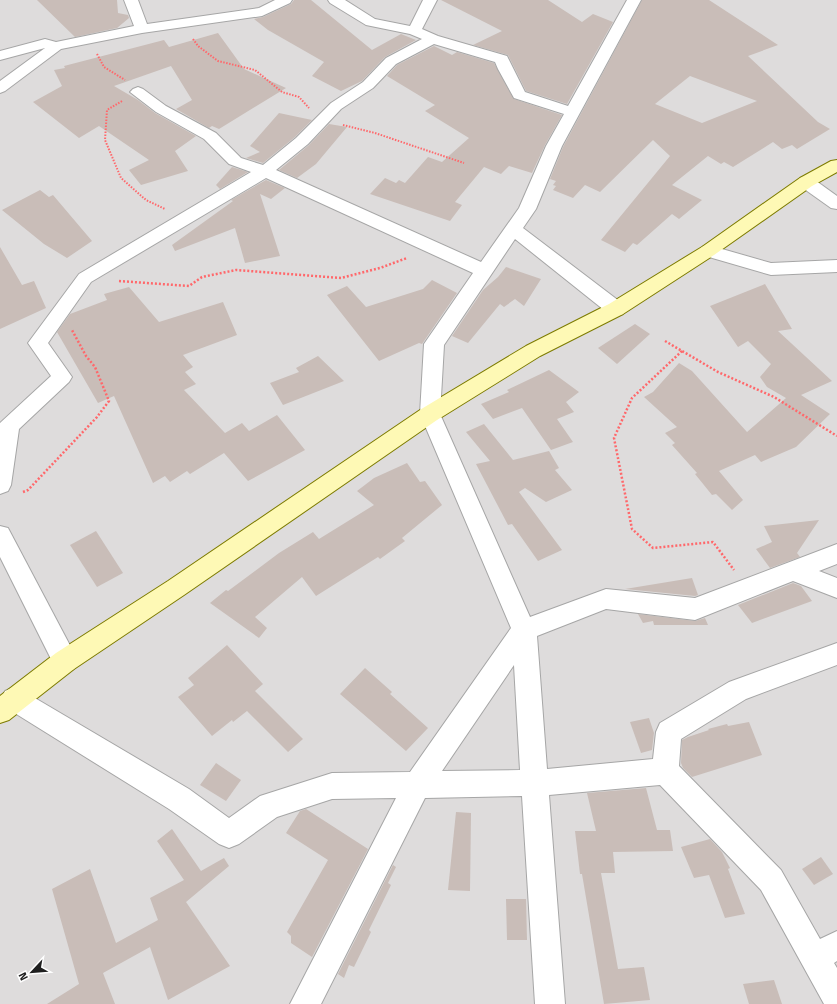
<svg xmlns="http://www.w3.org/2000/svg" width="837" height="1004" font-family="'Fira Sans',sans-serif">
	<style>
		.residential { fill: #dedcdc }
		.building { fill: #c9bdb8; fill-rule: evenodd }
		.lines { fill: none; stroke-linecap: round; stroke-linejoin: round }
		.minor-casing { stroke: #a6a6a6; stroke-width: 2 }
		.secondary-casing { stroke: #7d7b00; stroke-width: 2 }
		.path-far1 { stroke: #ff686b; stroke-width: 2; stroke-dasharray: 1.5 1.5; stroke-linecap: butt }
		.path { stroke: #ff686b; stroke-width: 2.5; stroke-dasharray: 2 2; stroke-linecap: butt }
		.minor { fill: #fff; fill-rule: evenodd }
		.secondary { fill: #fef9b5; fill-rule: evenodd }
	</style>
	<rect width="100%" height="100%" fill="#f1ebe5"/>
	<!-- residential -->
	<rect class="residential" x="0" y="0" width="837" height="1004"/>
	<!-- building -->
	<g class="building">
		<path d="M37,0H117L118,13L128,15L129,18L117,28L75,37Z"/>
		<path d="M294,0H311L372,50L401,34L416,40L385,57L362,81L341,91L312,76L324,62L268,30L254,19L263,17L291,4Z"/>
		<path d="M441,0H548L582,22L593,14L613,22L567,104L526,91L508,55L473,45L502,31Z"/>
		<path d="M642,0H709L778,45L748,56L818,122L830,129L797,149L792,145L782,149L773,142L733,167L724,162L721,164L708,156L672,185L702,200L679,219L672,214L637,245L633,243L625,252L601,240L670,156L653,140L600,192L585,185L573,198L553,190L556,186L553,185L556,181L550,179L563,147ZM690,76L757,101L702,123L655,104Z"/>
		<path d="M218,33L244,69L286,88L219,129L212,126L209,128L176,109L192,100L171,66L114,86L138,100L155,113L196,136L175,151L188,171L141,185L129,170L149,160L99,126L79,138L33,102L62,86L54,70L65,68L64,66L164,40L169,47Z"/>
		<path d="M434,46L452,55L457,52L494,63L514,99L562,115L545,145L532,173L509,166L501,174L484,167L455,202L462,205L450,221L370,194L385,178L396,183L399,180L405,183L428,157L442,162L469,138L425,111L435,105L387,76L397,65Z"/>
		<path d="M279,113L312,120L295,137L263,163L246,158L260,152L250,146Z"/>
		<path d="M329,124L347,127L316,164L297,178L279,170L309,145Z"/>
		<path d="M232,167L248,172L220,189L216,185Z"/>
		<path d="M266,180L285,188L271,199L260,194L280,256L245,263L235,228L175,251L172,245L233,201L231,200Z"/>
		<path d="M40,190L49,197L53,195L92,241L67,258L44,244L2,210Z"/>
		<path d="M0,247L22,285L34,281L46,308L0,329Z"/>
		<path d="M506,267L541,279L524,306L515,299L504,307L500,304L468,343L452,336L483,290L498,277Z"/>
		<path d="M432,280L457,293L422,344L419,343L379,361L327,295L347,286L366,307L423,289Z"/>
		<path d="M765,284L792,329L778,331L832,381L801,395L830,414L796,447L761,462L755,455L719,471L743,500L732,510L716,494L712,495L695,474L697,473L672,445L675,443L665,433L677,427L644,397L653,392L679,363L692,371L747,432L786,398L767,387L760,377L771,364L748,341L738,347L710,306Z"/>
		<path d="M129,287L159,322L223,302L237,335L183,355L193,367L185,372L196,384L184,390L225,433L242,423L249,431L277,415L305,450L248,481L224,453L190,474L187,471L170,482L165,476L153,483L114,396L98,403L57,332L70,314L107,300L104,294Z"/>
		<path d="M635,324L650,334L617,364L598,348Z"/>
		<path d="M318,356L344,381L283,405L270,383L299,372L296,368Z"/>
		<path d="M549,370L579,392L566,402L574,412L557,419L573,442L551,450L522,408L493,419L481,404L509,392L507,390Z"/>
		<path d="M484,424L513,460L549,451L559,468L555,470L572,490L546,502L525,488L519,492L562,550L538,561L512,524L508,525L476,464L490,461L466,432Z"/>
		<path d="M407,463L420,482L425,481L442,505L402,538L405,541L380,559L378,557L316,596L302,577L255,617L267,628L259,638L210,603L226,590L228,591L279,553L313,532L319,539L374,505L357,491L374,478Z"/>
		<path d="M819,520L797,553L800,557L770,568L756,549L772,542L764,526Z"/>
		<path d="M96,531L123,573L97,587L70,545Z"/>
		<path d="M692,578L698,595L695,596L625,589Z"/>
		<path d="M793,583L801,586L812,601L752,623L738,605Z"/>
		<path d="M638,614L695,621L705,618L708,625H654L653,621L643,623Z"/>
		<path d="M227,645L263,684L255,691L303,739L288,752L247,711L233,722L232,720L212,736L178,697L194,685L188,678Z"/>
		<path d="M365,668L392,692L390,694L428,728L406,751L340,694Z"/>
		<path d="M649,718L654,733L652,750L641,753L630,722Z"/>
		<path d="M749,722L762,755L692,777L683,768L681,763L682,740L688,737L709,730L708,729L727,724L728,726Z"/>
		<path d="M216,763L241,780L226,801L200,785Z"/>
		<path d="M646,788L657,830H670L673,851L613,852L615,873H601L618,969L644,967L650,1000L604,1004L582,874H580L575,831H596L587,793Z"/>
		<path d="M306,809L368,849L312,957L291,943V936L287,932L328,860L286,833L300,811Z"/>
		<path d="M456,812L471,813L470,891L448,890Z"/>
		<path d="M172,829L201,871L224,858L229,866L186,902L230,966L168,1000L150,947L103,973L115,1004H47L79,984L52,889L90,869L116,943L158,920L150,898L184,880L157,841Z"/>
		<path d="M710,839L722,852L730,868L728,869L745,914L725,918L709,875L694,878L681,847Z"/>
		<path d="M821,857L833,874L814,885L802,869Z"/>
		<path d="M393,865L396,867L388,883L391,885L369,930L371,932L354,967L349,965L344,978L338,974Z"/>
		<path d="M506,899H526L527,940H507Z"/>
		<path d="M774,980L782,1004H749L743,984Z"/>
	</g>
	<g class="lines">
		<!-- minor casing -->
		<g class="minor-casing">
			<g id="minor">
				<path d="M124,0H138L147,24L259,8L275,0H292L290,3L262,16L142,33L61,49L5,91L0,93V81L45,48L0,60V51L45,39L56,42L134,26Z"/>
				<path d="M328,0H345L375,19L410,26L423,0H437L422,29L438,36L507,56L525,92L568,106L627,0H641L562,146L536,209L523,228L623,304L625,309L623,314L616,316L609,314L515,239L444,345L440,414L530,617L606,589L695,598L837,544V564L819,571L837,578V598L793,581L695,620L606,609L537,636L547,769L653,759L656,732L660,723L729,682L837,643V665L746,699L681,739L679,766L781,870L820,939L837,931V961L834,963L837,968V1004H824L761,890L660,785L549,795L565,1004H535L522,796L425,798L321,1004H290L396,798L332,799L277,817L239,844L229,848L219,844L169,809L5,707L1,699L5,691L14,687L23,691L189,789L229,818L260,796L332,773L410,772L511,628L420,414L424,344L473,273L266,178L91,282L48,343L72,377L69,382L19,429L11,485L8,491L0,494V423L51,376L28,343L79,274L251,172L229,164L204,139L156,112L130,92L133,89L138,87L143,89L166,106L216,133L241,158L263,165L296,138L331,103L363,82L386,58L422,39L410,34L366,25L330,3ZM434,44L495,62L498,69L514,98L564,114L546,146L519,208L481,262L276,170L308,144L341,109L373,88L396,64ZM514,665L520,770L442,771Z"/>
				<path d="M806,177L812,178L837,196V209L831,208L800,186L798,182L800,178Z"/>
				<path d="M708,245L771,263L837,260V272L771,275L702,255L699,251L702,247Z"/>
				<path d="M0,526L8,528L74,653L77,661L74,669L65,672L56,669L0,557Z"/>
			</g>
		</g>
		<!-- secondary casing -->
		<g class="secondary-casing">
			<path id="secondary" d="M837,160V172L812,186L714,255L623,314L540,356L437,420L184,595L74,669L9,720L0,723V696L56,653L168,581L423,408L526,346L609,304L702,247L800,178L831,161Z"/>
		</g>
		<!-- path-far1 -->
		<g class="path-far1">
			<path d="M193,39L198,46L218,61L255,70L282,92L299,97L309,108"/>
			<path d="M97,54L104,67L125,80"/>
			<path d="M122,101L107,110L105,140L121,178L146,200L165,209"/>
			<path d="M343,125L375,133L464,163"/>
		</g>
		<!-- path -->
		<g class="path">
			<path d="M119,281L189,286L202,277L236,270L341,278L380,268L407,258"/>
			<path d="M665,341L718,372L774,397L837,436"/>
			<path d="M682,351L632,398L614,438L632,529L653,548L713,542L734,570"/>
			<path d="M23,492L28,490L97,417L109,401L95,367L86,356L72,330"/>
		</g>
		<!-- minor -->
		<use href="#minor" class="minor"/>
		<!-- secondary -->
		<use href="#secondary" class="secondary"/>
	</g>
	<!-- north arrow -->
	<g transform="translate(32 972) rotate(244)" stroke="#ffffff" stroke-width="3" paint-order="stroke">
	<path d="M0-3L7 15L0 10L-7 15Z" fill="#1f1f1f"/>
	<text y="-6" font-size="11" font-weight="bold" text-anchor="middle" fill="#1f1f1f">N</text>
	</g>
</svg>
